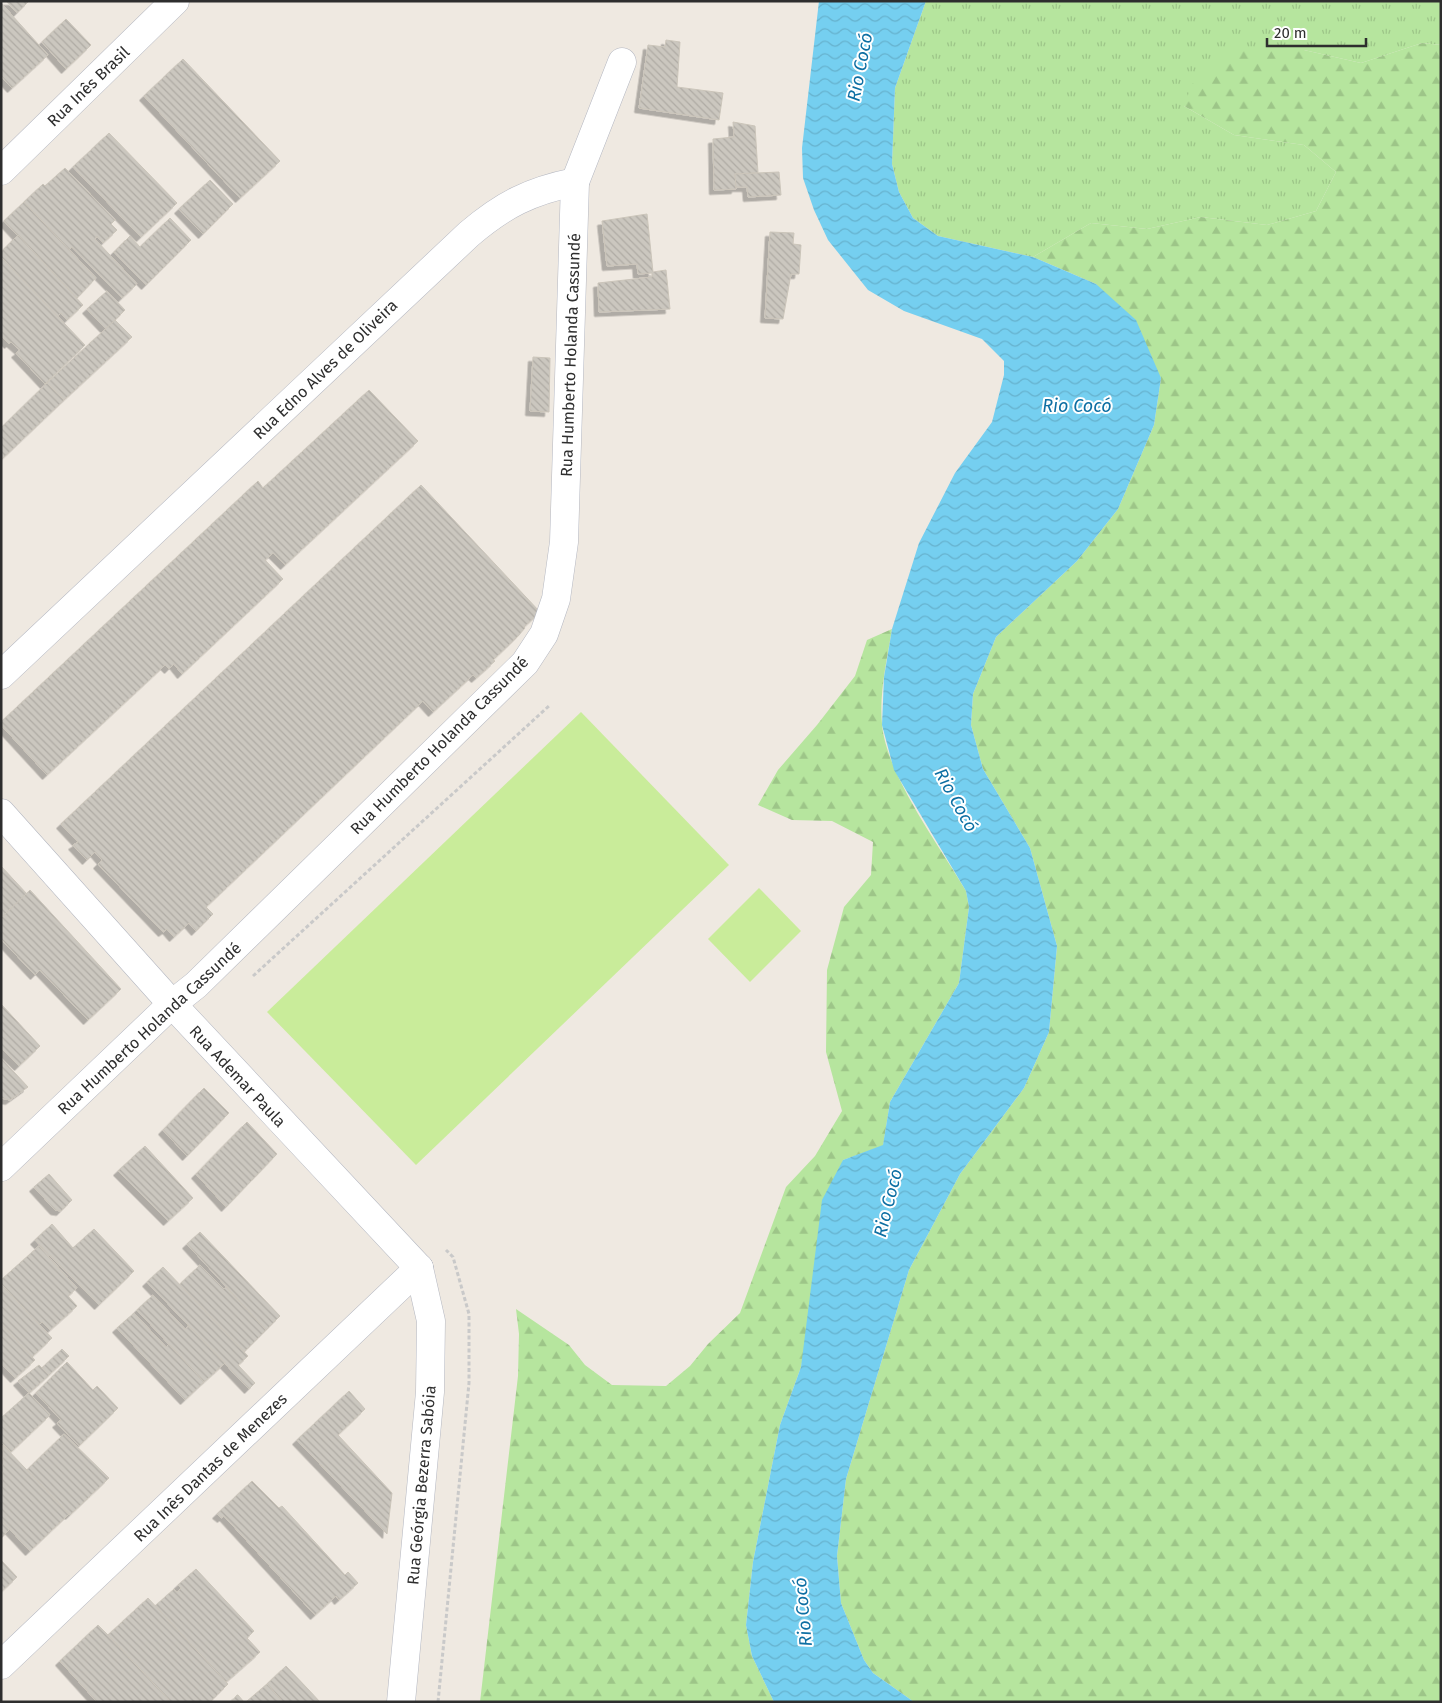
<svg xmlns="http://www.w3.org/2000/svg" width="1442" height="1703" font-family="'Fira Sans',sans-serif">
	<style>
		.grass { fill: url(#grass-tufts) }
		.forest { fill: url(#forest-firs) }
		.pitch { fill: #c9ec9a }
		.water { fill: url(#water-waves) }
		.building { fill: url(#building-back-hatch); stroke: #cbc5ba; filter: url(#shadow) }
		.lines { fill: none; stroke-linecap: round; stroke-linejoin: round }
		.minor-casing { stroke: #b4b7c1; stroke-width: 29 }
		.path { stroke: #c9c9c9; stroke-width: 3; stroke-dasharray: 4 2.5; stroke-linecap: butt }
		.minor { stroke: #fff; stroke-width: 28 }
		.labels { text-anchor: middle; stroke-width: 4; stroke-linejoin: round; paint-order: stroke }
		.street-label { font-size: 16px; fill: #2e2e2e; stroke: #fff }
		.water-label { font-size: 18px; font-style: italic; fill: #0d6fa3; stroke: #fff }
	</style>
	<defs>
		<pattern id="grass-tufts" width="24" height="20" patternUnits="userSpaceOnUse" patternTransform="scale(1.25)"><rect width="24" height="20" fill="#b6e59e"/><path d="M3 7l-1-3M5 7V3M7 7l1-3M15 17l-1-3M17 17v-4M19 17l1-3" fill="none" stroke="#9dc588"/></pattern>
		<pattern id="forest-firs" width="22" height="20" patternUnits="userSpaceOnUse" patternTransform="scale(1.25)"><rect width="22" height="20" fill="#b6e59e"/><path d="M5 1l3.5 6h-7zM16 11l3.5 6h-7z" fill="#9dc588"/></pattern>
		<pattern id="water-waves" width="16" height="10" patternUnits="userSpaceOnUse" patternTransform="scale(1.25)"><rect width="16" height="10" fill="#75cff0"/><path d="M0 5q4-4 8 0t8 0" fill="none" stroke="#66b2ce"/></pattern>
		<pattern id="building-back-hatch" width="6" height="6" patternUnits="userSpaceOnUse" patternTransform="scale(1.25)"><rect width="6" height="6" fill="#cbc7bf"/><path d="M-1 5l2 2M0 0l6 6M5-1l2 2" fill="none" stroke="#afaba4"/></pattern>
		<filter id="shadow"><feDropShadow dx="-4.5" dy="4.5" stdDeviation="0" flood-color="#0004"/></filter>
	</defs>
	<rect width="100%" height="100%" fill="#efe9e1"/>
	<!-- grass -->
	<path class="grass" d="M926,1H1441V45L1422,43L1361,63L1304,50L1184,106L1234,135L1304,145L1336,172L1316,211L1267,225L1201,217L1147,229L1091,223L1033,257L938,236L913,218L899,192L892,164L895,88Z"/>
	<!-- forest -->
	<g class="forest">
		<path d="M1422,43L1441,45V1702H914L873,1673L864,1660L841,1603L837,1556L846,1479L909,1270L960,1174L1024,1088L1049,1032L1057,946L1030,848L983,769L971,725L973,694L996,637L1077,561L1118,509L1154,425L1161,378L1096,284L1033,257L1091,223L1147,229L1201,217L1267,225L1316,211L1336,172L1304,145L1234,135L1184,106L1192,84L1242,47L1304,50L1361,63Z"/>
		<path d="M892,629C887,660 879,693 882,724C886,774 940,847 966,891L969,907L959,983L890,1102L883,1146L843,1160L801,1367L780,1425L753,1562L746,1625L752,1656L774,1702H480L518,1376L519,1334L516,1309L569,1345L585,1365L612,1385L666,1386L690,1366L708,1344L740,1313L786,1187L815,1156L842,1111L826,1052L827,970L844,907L871,875L873,842L832,821L792,820L758,805L778,770L817,725L855,676L867,640Z"/>
	</g>
	<!-- pitch -->
	<g class="pitch">
		<path d="M581,712L729,865L416,1165L267,1012Z"/>
		<path d="M759,888L801,931L750,982L708,939Z"/>
	</g>
	<!-- water -->
	<path class="water" d="M819,1H926L895,88L892,164L899,192L913,218L938,236L1033,257L1096,284L1136,320L1161,378L1154,425L1118,509L1077,561L996,637L973,694L971,725L983,769L1030,848L1057,946L1049,1032L1024,1088L960,1174L909,1270L846,1479L837,1556L841,1603L864,1660L873,1673L914,1702H774L752,1656L746,1625L753,1562L780,1425L801,1367L822,1200L843,1160L883,1145L890,1102L959,983L969,907L966,891L894,770L882,725L884,677L892,629L919,543L955,473L992,422L1004,375V361L982,339L904,311L868,290L828,240L814,210L803,178L802,148Z"/>
	<!-- building -->
	<g class="building">
		<path d="M6,1H29L17,13Z"/>
		<path d="M1,3L48,55L12,88L1,76Z"/>
		<path d="M66,19L91,45L66,69L42,42Z"/>
		<path d="M666,40L680,42L677,87L723,93L719,120L639,108L648,45L665,47Z"/>
		<path d="M183,59L280,161L240,198L144,96Z"/>
		<path d="M733,122L755,126L758,173L735,174L736,189L714,190L713,139L734,137Z"/>
		<path d="M109,133L177,203L141,237L73,167Z"/>
		<path d="M65,168L115,220L111,224L117,230L103,243L97,236L95,239L137,284L122,298L72,247L69,250L24,202L43,184L45,186Z"/>
		<path d="M779,172L781,195L748,197L747,187H736L735,174Z"/>
		<path d="M210,180L233,204L203,234L179,209Z"/>
		<path d="M24,202L96,278L77,298L4,221Z"/>
		<path d="M647,214L653,272L666,270L670,309L599,312L598,283L652,277V273L638,274L637,264L607,266L602,221Z"/>
		<path d="M170,218L191,240L146,285L114,252L130,236L140,247Z"/>
		<path d="M770,232L794,233L793,244L801,245L799,274H791L783,319L765,318Z"/>
		<path d="M18,235L83,305L67,320L61,313L57,317L1,257V252Z"/>
		<path d="M1,257L85,345L45,384L16,353L20,350L11,342L9,344L1,336Z"/>
		<path d="M107,291L125,310L106,329L87,309Z"/>
		<path d="M115,320L132,337L64,400L47,383Z"/>
		<path d="M533,357L550,358L549,412L530,411Z"/>
		<path d="M47,383L64,400L1,460V428Z"/>
		<path d="M369,390L418,441L285,565L273,553L265,560L283,579L182,674L174,664L169,669L165,665L47,775L1,725V722L258,481L263,488Z"/>
		<path d="M421,485L540,612L524,627L525,628L518,636L493,660L495,661L476,678L473,675L433,712L423,701L206,907L213,914L196,931L189,923L174,937L167,929L163,932L98,864L102,860L95,852L87,860L73,845L78,842L61,824Z"/>
		<path d="M1,866L27,894L1,918Z"/>
		<path d="M30,890L121,989L88,1020L40,970L35,975L1,939V918Z"/>
		<path d="M1,1004L40,1046L19,1066L1,1048Z"/>
		<path d="M1,1058L28,1087L10,1100L1,1098V1108Z"/>
		<path d="M204,1088L229,1113L187,1156L163,1130Z"/>
		<path d="M247,1122L277,1154L226,1207L196,1174Z"/>
		<path d="M145,1146L193,1198L168,1221L118,1171Z"/>
		<path d="M49,1174L72,1200L61,1211L55,1210L34,1187Z"/>
		<path d="M52,1224L73,1248L94,1229L134,1271L99,1305L35,1240Z"/>
		<path d="M200,1232L280,1316L266,1330L187,1244Z"/>
		<path d="M39,1246L77,1288L68,1296L77,1306L50,1330L42,1322L39,1325L1,1284V1280Z"/>
		<path d="M200,1265L224,1289L226,1287L266,1330L244,1352L179,1285Z"/>
		<path d="M163,1267L248,1356L238,1365L255,1383L249,1389L147,1282Z"/>
		<path d="M1,1284L52,1338L32,1357L1,1324Z"/>
		<path d="M153,1295L185,1329L189,1326L225,1363L204,1382L137,1310Z"/>
		<path d="M134,1313L166,1347L169,1344L204,1382L185,1400L117,1328Z"/>
		<path d="M1,1324L35,1360L15,1378L1,1363Z"/>
		<path d="M62,1349L69,1356L49,1375L42,1368Z"/>
		<path d="M67,1362L93,1390L97,1386L118,1408L79,1446L57,1423L61,1420L36,1393Z"/>
		<path d="M39,1365L49,1375L29,1393L18,1381Z"/>
		<path d="M349,1391L365,1409L338,1435L392,1493L387,1534L297,1440Z"/>
		<path d="M29,1393L50,1415L11,1452L1,1442V1418Z"/>
		<path d="M64,1434L109,1478L70,1515L27,1470Z"/>
		<path d="M3,1445L69,1514L30,1551L1,1520Z"/>
		<path d="M252,1481L279,1508L282,1506L345,1575L348,1572L358,1583L339,1600L336,1596L315,1615L224,1516L222,1518L217,1514Z"/>
		<path d="M1,1520L10,1529L1,1538Z"/>
		<path d="M1,1560L17,1577L1,1592Z"/>
		<path d="M196,1569L254,1631L247,1638L260,1652L226,1682L155,1606L174,1589L177,1592L181,1588L178,1585Z"/>
		<path d="M148,1598L228,1684L210,1702H171L108,1635Z"/>
		<path d="M98,1625L108,1635L171,1702H97L60,1661Z"/>
		<path d="M286,1666L308,1689L320,1702H283L267,1684Z"/>
		<path d="M267,1684L283,1702H246Z"/>
		<path d="M238,1695L244,1702H231L237,1695Z"/>
	</g>
	<g class="lines">
		<!-- minor casing -->
		<g class="minor-casing">
			<g id="minor">
				<path d="M1,171L175,1"/>
				<path d="M1,675L469,234C503,205 530,191 575,182L622,62"/>
				<path d="M1,813L172,1004L419,1268"/>
				<path d="M1,1167L172,1004L196,985L525,663L544,634L556,599L564,542L575,182"/>
				<path d="M1,1665L419,1268"/>
				<path d="M401,1702L430,1392L431,1321L419,1268"/>
			</g>
		</g>
		<!-- path -->
		<g class="path">
			<path d="M253,976L550,705"/>
			<path d="M438,1702L469,1383V1314L453,1257L446,1250"/>
		</g>
		<!-- minor -->
		<use href="#minor" class="minor"/>
	</g>
	<g class="labels">
		<!-- street labels -->
		<g class="street-label">
			<text transform="translate(88 86) rotate(-44)" y="6">Rua Inês Brasil</text>
			<text transform="translate(570 355) rotate(-88)" y="6">Rua Humberto Holanda Cassundé</text>
			<text transform="translate(325 369) rotate(-44)" y="6">Rua Edno Alves de Oliveira</text>
			<text transform="translate(439 745) rotate(-45)" y="6">Rua Humberto Holanda Cassundé</text>
			<text transform="translate(149 1028) rotate(-43)" y="6">Rua Humberto Holanda Cassundé</text>
			<text transform="translate(238 1076) rotate(47)" y="6">Rua Ademar Paula</text>
			<text transform="translate(210 1467) rotate(-44)" y="6">Rua Inês Dantas de Menezes</text>
			<text transform="translate(421 1485) rotate(-85)" y="6">Rua Geórgia Bezerra Sabóia</text>
		</g>
		<!-- water labels -->
		<g class="water-label">
			<text transform="translate(860 67) rotate(-79)" y="6">Rio Cocó</text>
			<text x="1077" y="412">Rio Cocó</text>
			<text transform="translate(956 800) rotate(61)" y="6">Rio Cocó</text>
			<text transform="translate(888 1203) rotate(-76)" y="6">Rio Cocó</text>
			<text transform="translate(803 1612) rotate(-95)" y="6">Rio Cocó</text>
		</g>
	</g>
	<!-- border -->
	<rect width="1442" height="1703" fill="none" stroke="#2e2e2e" stroke-width="5"/>
	<!-- scale -->
	<path d="M1267 38v8h99v-8" fill="none" stroke="#2e2e2e" stroke-width="2.5"/>
	<text x="1274" y="38" font-size="15" fill="#2e2e2e" stroke="#ffffff" stroke-width="4" paint-order="stroke">20 m</text>
</svg>
